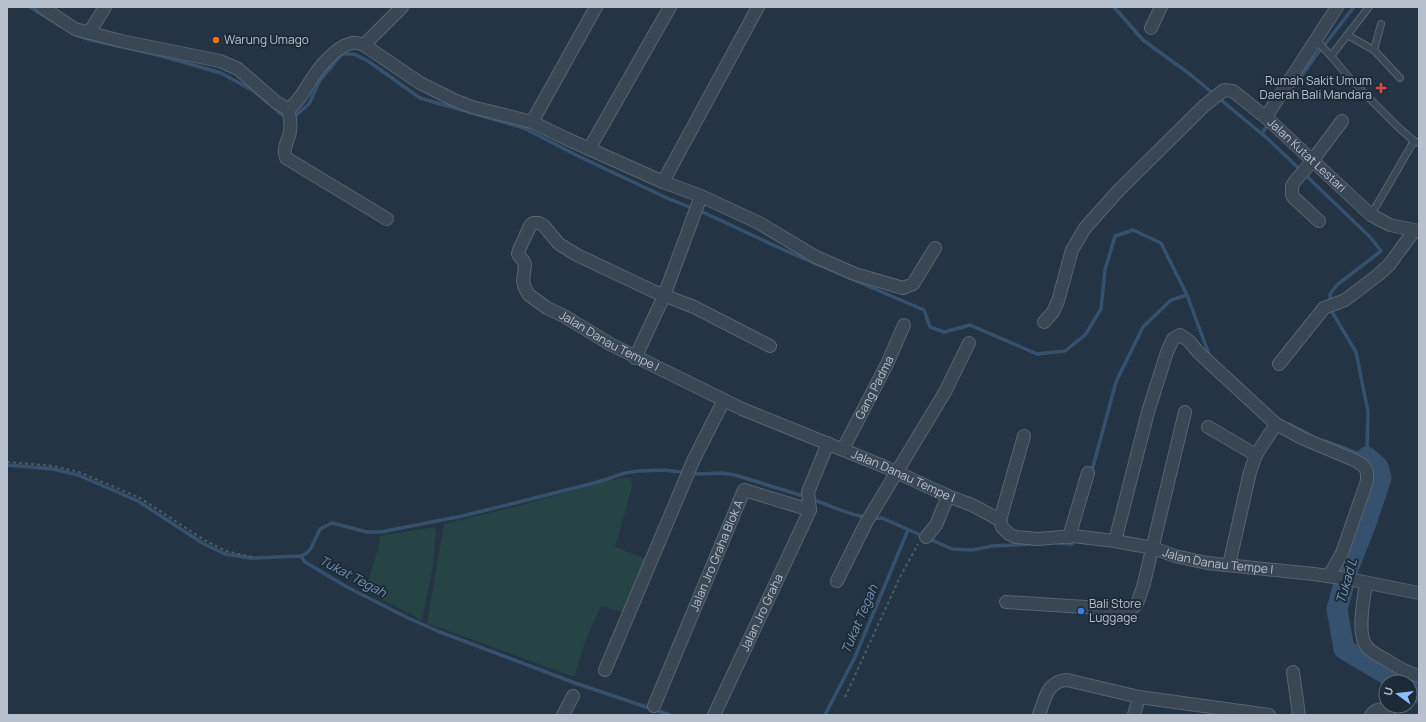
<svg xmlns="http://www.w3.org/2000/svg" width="1426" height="722" font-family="Manrope,sans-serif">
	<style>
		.green { fill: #264445 }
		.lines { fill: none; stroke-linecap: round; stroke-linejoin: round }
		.stream { stroke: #36516d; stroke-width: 3.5 }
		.river { stroke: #36516d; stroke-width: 21 }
		.lane-casing { stroke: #576471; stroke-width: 8 }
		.street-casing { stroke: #576471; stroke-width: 14 }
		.path { stroke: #446161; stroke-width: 2; stroke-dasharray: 3 3; stroke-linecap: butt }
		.lane { stroke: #394654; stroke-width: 6 }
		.street { stroke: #394654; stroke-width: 12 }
		.food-dot { fill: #e8710a; stroke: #1d2b39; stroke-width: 1.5 }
		.health-dot { fill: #e0444e; stroke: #1d2b39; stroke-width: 1.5 }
		.shop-dot { fill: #3f7fe0; stroke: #1d2b39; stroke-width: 1.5 }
		.labels { text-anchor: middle; stroke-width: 4; stroke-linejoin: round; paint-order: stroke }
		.poi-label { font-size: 12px; fill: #b6c1cd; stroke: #1d2b39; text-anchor: start }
		.street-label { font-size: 12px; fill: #b6c1cd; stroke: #1d2b39 }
		.water-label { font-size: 13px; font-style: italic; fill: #7394b3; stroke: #1d2b39 }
	</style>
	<rect width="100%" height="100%" fill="#243444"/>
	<!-- green -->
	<g class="green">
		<path d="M631,477L632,487L615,547L649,560L626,613L601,606L586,639L574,677L427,623L444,524L518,506L607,481Z"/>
		<path d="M434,527L436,531L433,566L422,619L419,620L415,616L365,591L366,588L378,549L380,536Z"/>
	</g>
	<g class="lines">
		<!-- stream -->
		<g class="stream">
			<path d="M30,7L62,27"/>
			<path d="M1114,7L1143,40L1191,75L1268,139L1370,237L1381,251L1337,285L1330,294L1332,312L1356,352L1368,412L1367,457L1325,441"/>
			<path d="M76,35L91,40L158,55L221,73L254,91L281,114L295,116L309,104L320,80L342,54H354L368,61L420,98L524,128L578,156L667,198L707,214L784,250L924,310L930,327L944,332L970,325L1037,354L1065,351L1085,335L1101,309L1105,270L1115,236L1133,230L1161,243L1187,295L1210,357"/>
			<path d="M1286,97L1315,57L1354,7"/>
			<path d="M1262,134L1269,122"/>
			<path d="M1289,424L1312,436"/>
			<path d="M7,465L53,469L78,475L138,501L204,544L225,554L251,558L301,556L307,553L311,548L320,529L332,523L367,532H381L462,516L523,501L598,482L625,473L639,471L663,470L698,474L722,473L735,475L800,495"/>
			<path d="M1091,474L1116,382L1143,327L1171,300L1187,295"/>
			<path d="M817,501C836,508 861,520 882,518L952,549L972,550L992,546L1034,544"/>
			<path d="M1058,543L1072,544"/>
			<path d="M301,556L305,562L347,587L408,618L440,632L575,683L670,715"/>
			<path d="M825,715L855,657L908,530"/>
		</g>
		<!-- river -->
		<g class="river">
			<path d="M1367,457L1378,467L1381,478L1366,523L1348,569L1337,609L1344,649L1400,682"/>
			<path d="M1410,688L1419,693"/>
		</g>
		<!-- lane casing -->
		<g class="lane-casing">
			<g id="lane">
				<path d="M1369,7L1331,56L1353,82L1398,127L1414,141L1419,143"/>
				<path d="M1347,35L1374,50L1381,24"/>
				<path d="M1316,40L1331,56"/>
				<path d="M1374,50L1400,78"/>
				<path d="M1371,215L1414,141"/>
			</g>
		</g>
		<!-- street casing -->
		<g class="street-casing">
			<g id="street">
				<path d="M42,7L75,29L121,41L220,61L238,69L276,102L288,109C297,104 303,93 308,85C317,70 334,47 352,43C356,42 360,44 364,45L420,83L454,100L472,107L532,122L567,139L663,182L701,196L759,223L816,257L855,274L903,288L913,284L935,248"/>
				<path d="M1151,28L1161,7"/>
				<path d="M89,33L105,7"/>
				<path d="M364,45L402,7"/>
				<path d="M288,109C290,116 291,125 290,132C288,142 282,148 286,158L387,219"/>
				<path d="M1266,117L1337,7"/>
				<path d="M532,122L596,7"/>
				<path d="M589,149L670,7"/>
				<path d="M663,182L758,7"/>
				<path d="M1319,221L1294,198L1292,195V186L1295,181L1309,165L1342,121"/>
				<path id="s1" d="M1044,322L1053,312L1058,301L1072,250L1085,228L1119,190L1204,106L1224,90L1233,91L1269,120L1371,215L1390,225L1419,231"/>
				<path id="s2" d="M770,346L694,307L653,291L577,255L559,244L544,226L539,223H533L530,226L519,250L518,254L524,262L525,265L523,281L525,288L529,295L547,308L564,316L610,344L742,409L883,466L948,496L972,505L1000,520L1002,527L1009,534L1016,537L1038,539L1073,536L1115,541L1153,548L1175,556L1207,563L1314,574L1354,580L1419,593"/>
				<path d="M635,358L664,296L701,196"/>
				<path d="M1279,364L1324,308L1345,300L1378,275L1389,265L1414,231"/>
				<path d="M1208,427L1256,455"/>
				<path id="s3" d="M843,449L887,364L904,325"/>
				<path d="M1000,520L1024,436"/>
				<path d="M926,537L936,525L948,496"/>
				<path d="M1069,537L1088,473"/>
				<path d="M1115,541L1148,412L1167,352L1173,339L1180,335L1189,341L1198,352L1276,424L1302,438L1354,460L1364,466L1367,472V481L1342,553L1329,576"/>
				<path d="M1229,565L1250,472L1256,455L1276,424"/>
				<path d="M837,581L866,523L945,392L969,343"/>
				<path d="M1366,583C1364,598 1356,635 1367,647C1372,653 1381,657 1388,661C1397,667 1408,673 1419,676"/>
				<path d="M1006,602L1117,609L1134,607L1138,601L1143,587L1185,412"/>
				<path d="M605,670L694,459L724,400"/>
				<path d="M1293,672L1299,715"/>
				<path id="s4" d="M654,706L744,490L810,510L808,492L828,443"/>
				<path d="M563,715L573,696"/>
				<path id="s5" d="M714,715L810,510"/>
				<path d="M1039,715C1045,699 1047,681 1067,680L1139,697L1269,715"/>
				<path d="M1134,715L1139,697"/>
				<path d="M1371,715C1376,708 1384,707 1389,715"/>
			</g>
		</g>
		<!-- path -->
		<g class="path">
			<path d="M7,462L54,466L79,472L140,498L206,541L226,551L252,557"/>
			<path d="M845,697L900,577L918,544"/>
		</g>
		<!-- lane -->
		<use href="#lane" class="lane"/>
		<!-- street -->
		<use href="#street" class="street"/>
	</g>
	<!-- markers -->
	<circle class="food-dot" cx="216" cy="40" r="4"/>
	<path class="health-dot" d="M1379 82h4v4h4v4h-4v4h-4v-4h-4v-4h4z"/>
	<circle class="shop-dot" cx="1081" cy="611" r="4"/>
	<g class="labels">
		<!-- poi labels -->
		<g class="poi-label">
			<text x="224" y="44">Warung Umago</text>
			<text x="1372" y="85" text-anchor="end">Rumah Sakit Umum<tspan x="1372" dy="14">Daerah Bali Mandara</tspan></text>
			<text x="1089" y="608">Bali Store<tspan x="1089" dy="14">Luggage</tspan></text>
		</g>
		<!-- street labels -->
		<g class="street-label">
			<text dy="4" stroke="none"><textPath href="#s1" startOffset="407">Jalan Kutat Lestari</textPath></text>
			<text dy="4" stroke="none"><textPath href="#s2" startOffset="442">Jalan Danau Tempe I</textPath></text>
			<text dy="4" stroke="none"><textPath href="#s3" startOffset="69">Gang Padma</textPath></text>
			<text dy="4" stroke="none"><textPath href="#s2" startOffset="766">Jalan Danau Tempe I</textPath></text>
			<text dy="4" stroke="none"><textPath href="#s4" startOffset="163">Jalan Jro Graha Blok A</textPath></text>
			<text dy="4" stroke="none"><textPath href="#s2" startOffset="1102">Jalan Danau Tempe I</textPath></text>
			<text dy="4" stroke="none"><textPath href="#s5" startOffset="113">Jalan Jro Graha</textPath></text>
		</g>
		<!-- water labels -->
		<g class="water-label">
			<text transform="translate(353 576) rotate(28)" y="5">Tukat Tegah</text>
			<text transform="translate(1346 581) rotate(-74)" y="5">Tukad L</text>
			<text transform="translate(859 619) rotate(-67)" y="5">Tukat Tegah</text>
		</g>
	</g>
	<!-- border -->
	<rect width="1426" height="722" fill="none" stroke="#b6c1cd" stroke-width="16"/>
	<!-- north arrow -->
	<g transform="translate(1398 694) rotate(285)"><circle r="19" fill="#1d2b39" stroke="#5a6774"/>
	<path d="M0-3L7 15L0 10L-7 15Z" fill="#89bfff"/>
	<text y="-6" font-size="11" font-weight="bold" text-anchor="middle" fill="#b6c1cd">U</text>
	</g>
</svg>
